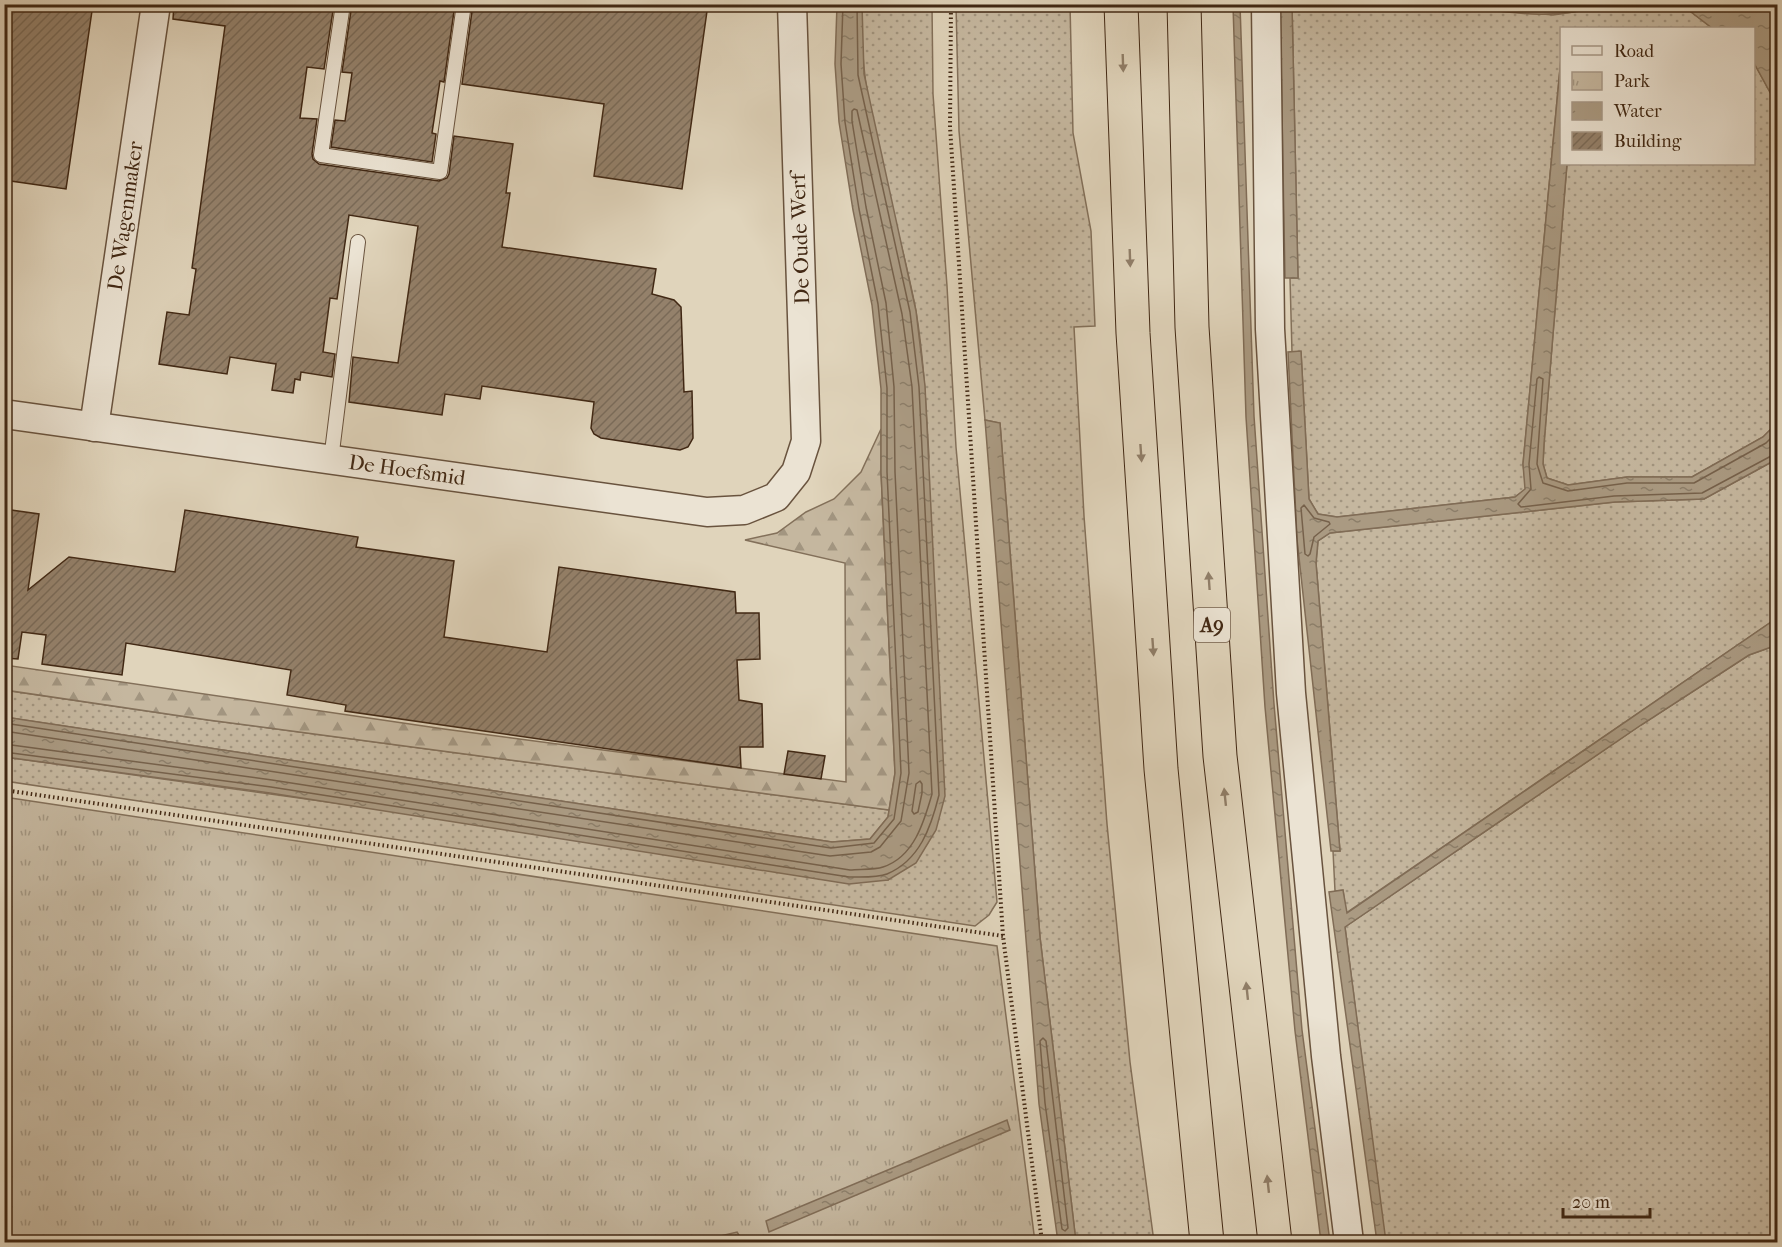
<svg xmlns="http://www.w3.org/2000/svg" width="1782" height="1247" font-family="'IM FELL French Canon',serif">
	<style>
		.grass { fill: url(#grass-dots); stroke: #83705a; stroke-width: 1.5 }
		.forest { fill: url(#forest-firs); stroke: #83705a; stroke-width: 1.5 }
		.park { fill: url(#park-tufts); stroke: #83705a; stroke-width: 1.5 }
		.water { fill: url(#water-ripples); stroke: #806c56; stroke-width: 1.5 }
		.lines { fill: none; stroke-linecap: round; stroke-linejoin: round }
		.shore { stroke: #76614b; stroke-width: 1.5 }
		.building { fill: url(#building-hatch); stroke: #412814; stroke-width: 1.5 }
		.lane-casing { stroke: #69533e; stroke-width: 16 }
		.street-casing { stroke: #69533e; stroke-width: 31 }
		.highway-casing { stroke: #412814; stroke-width: 35 }
		.path { stroke: #412814; stroke-width: 4; stroke-dasharray: 1.5 3; stroke-linecap: butt }
		.lane { stroke: #ebe3d3; stroke-width: 14 }
		.street { stroke: #ebe3d3; stroke-width: 28 }
		.highway { stroke: #e0d4bb; stroke-width: 33 }
		.oneway { fill: #907e68 }
		.labels { text-anchor: middle; stroke-width: 4.5; stroke-linejoin: round; paint-order: stroke }
		.shield { fill: #ebe3d3; stroke: #74604d; stroke-width: 1.5 }
		.shield-label { font-size: 20px; font-weight: bold; fill: #412814 }
		.street-label { font-size: 21px; fill: #412814; stroke: #ebe3d3 }
	</style>
	<defs>
		<pattern id="grass-dots" width="8" height="8" patternUnits="userSpaceOnUse" patternTransform="scale(1.5)"><rect width="8" height="8" fill="#c5b79f"/><path d="M2 2h.1M6 6h.1" fill="none" stroke="#a29580" stroke-width="1.8" stroke-linecap="round"/></pattern>
		<pattern id="forest-firs" width="22" height="20" patternUnits="userSpaceOnUse" patternTransform="scale(1.5)"><rect width="22" height="20" fill="#c5b79f"/><path d="M5 1l3.5 6h-7zM16 11l3.5 6h-7z" fill="#a29580"/></pattern>
		<pattern id="park-tufts" width="24" height="20" patternUnits="userSpaceOnUse" patternTransform="scale(1.5)"><rect width="24" height="20" fill="#c5b79f"/><path d="M3 7l-1-3M5 7V3M7 7l1-3M15 17l-1-3M17 17v-4M19 17l1-3" fill="none" stroke="#a29580"/></pattern>
		<pattern id="water-ripples" width="26" height="14" patternUnits="userSpaceOnUse" patternTransform="scale(1.5)"><rect width="26" height="14" fill="#aa9a82"/><path d="M2 4q2-2 4 0t4 0M15 11q2-2 4 0t4 0" fill="none" stroke="#8c7e69"/></pattern>
		<pattern id="building-hatch" width="6" height="6" patternUnits="userSpaceOnUse" patternTransform="scale(1.5)"><rect width="6" height="6" fill="#94816b"/><path d="M-1 1l2-2M0 6l6-6M5 7l2-2" fill="none" stroke="#7a6a57"/></pattern>
	</defs>
	<rect width="100%" height="100%" fill="#e0d4bb"/>
	<filter id="stains"><feTurbulence type="fractalNoise" baseFrequency=".00333" numOctaves="4"/><feColorMatrix values="0 0 0 0 .2 0 0 0 0 .09 0 0 0 0 .02 0 0 0 .5 -.17"/></filter>
	<radialGradient id="worn" r=".72"><stop offset=".6" stop-color="#630" stop-opacity="0"/><stop offset="1" stop-color="#630" stop-opacity=".3"/></radialGradient>
	<!-- grass -->
	<g class="grass">
		<path d="M1447,4L1553,15L1587,10L1600,5H1682L1712,28H1562L1561,58L1523,464L1526,489L1515,497L1337,517L1318,514L1309,499L1301,352H1292L1290,278H1298L1292,5Z"/>
		<path d="M862,5H932L933,94L947,286L956,447L997,902L989,915L975,926L5,781V757L888,880L929,457C926,408 924,359 916,311C897,210 857,109 862,5Z"/>
		<path d="M956,5H1070L1073,133L1091,231L1095,326L1074,327L1084,516L1107,824L1130,1062L1154,1242H1076L1040,937L1000,423L985,420L959,131Z"/>
		<path d="M1754,63L1777,105V423L1763,437L1692,477H1627L1568,485L1547,478L1543,464L1544,444L1567,164H1754Z"/>
		<path d="M1777,459V618L1346,913L1343,890L1335,891L1333,851H1340L1316,563L1318,541L1330,533L1615,502L1704,499Z"/>
		<path d="M1777,645V1242H1385L1345,927L1641,725L1749,655Z"/>
		<path d="M4,690L208,720L889,810L888,817L870,839L832,842L5,717Z"/>
	</g>
	<!-- forest -->
	<path class="forest" d="M881,429V472L895,773L889,810L208,720L5,690V665L444,729L846,782L845,563L745,540L777,533L806,512L834,499L861,472Z"/>
	<!-- park -->
	<path class="park" d="M4,797L997,946L1035,1242H5Z"/>
	<!-- water -->
	<g class="water">
		<path d="M837,5H862L864,74L916,311L925,386L945,796L936,830L916,863L888,880L849,884L270,793L5,757V717L832,842L870,839L888,817L895,773L881,472V389L872,305L853,210L839,122L835,64Z"/>
		<path d="M1233,5H1240L1254,416L1274,704L1302,1030L1330,1242H1321L1295,1031L1265,707L1246,417Z"/>
		<path d="M1280,5H1292L1298,278H1285Z"/>
		<path d="M1447,5H1600C1551,23 1497,10 1447,5Z"/>
		<path d="M1682,5H1777V105L1754,63V28H1712Z"/>
		<path d="M1561,58L1562,164H1567L1544,444L1543,464L1547,478L1568,485L1627,477H1692L1763,437L1777,423V459L1704,499L1615,502L1330,533L1318,541L1316,563L1340,851H1331L1297,539L1288,352L1301,351L1309,499L1318,514L1337,517L1515,497L1525,489L1523,464Z"/>
		<path d="M985,420L1000,423L1040,937L1076,1242H1058L1039,1104Z"/>
		<path d="M1777,618V645L1749,655L1641,725L1345,927L1386,1242H1377L1329,892L1343,890L1347,913Z"/>
		<path d="M1007,1120L1010,1130L769,1232L766,1221Z"/>
		<path d="M737,1232L742,1240L740,1242H695Z"/>
	</g>
	<g class="lines">
		<!-- shore -->
		<g class="shore">
			<path d="M1507,4L1553,9L1581,4"/>
			<path d="M1778,431L1766,443L1694,483H1627L1568,491L1543,483L1537,464L1543,379L1539,377L1537,379L1529,464L1531,489L1518,504L1521,507L1614,496L1702,493L1773,455L1778,454"/>
			<path d="M1304,505L1314,518L1329,522L1330,524L1314,537L1310,554L1308,556L1305,554L1301,508Z"/>
			<path d="M4,723L831,848L874,843L894,819L901,773L887,472V388L878,304L859,209L845,122L841,64L843,4"/>
			<path d="M4,731L830,856L871,852L880,847L901,821L909,773L895,472L894,387L886,303L866,207L852,121V111L854,109L857,110L902,314L912,387L932,794C924,822 914,857 883,867C874,870 860,869 850,870L272,780L4,744"/>
			<path d="M4,752L271,787L849,877C861,877 877,878 887,874C920,860 931,827 939,795L919,387L910,312L858,75L857,4"/>
			<path d="M920,781L922,784V793L918,812L914,814L912,811L916,784Z"/>
			<path d="M1043,1038L1046,1041L1068,1228L1065,1231L1062,1229L1045,1103L1040,1041Z"/>
		</g>
	</g>
	<!-- building -->
	<g class="building">
		<path d="M4,4H93L66,189L4,180Z"/>
		<path d="M174,4H334L324,69L307,67L300,118L317,119L312,154L313,159L319,164L439,181L447,178L449,174L454,136L513,144L506,193H510L502,247L656,269L652,294L674,300L681,307L684,392L692,391L693,438L688,447L680,450L601,438L594,434L591,428L594,402L482,386L480,399L445,394L442,415L349,402L353,357L398,363L418,226L349,215L337,299L330,298L323,352L335,354L332,377L301,372L300,380L295,379L293,393L272,390L276,364L230,357L227,374L159,364L167,312L189,315L196,269L192,268L225,26L173,19Z"/>
		<path d="M352,4H455L444,82L440,81L432,133L436,134L432,162L331,147L335,120L345,121L352,73L342,72Z"/>
		<path d="M473,4H708L682,189L594,176L604,104L462,84Z"/>
		<path d="M4,509L39,514L28,590L69,557L175,572L185,510L358,537L356,547L454,561L444,637L547,652L559,567L735,592L736,613H759L760,659L737,660L739,700L762,704L763,747H740L741,768L345,711L346,705L287,695L291,670L126,643L122,675L42,664L46,635L22,632L18,659L4,658Z"/>
		<path d="M788,751L825,756L821,779L784,774Z"/>
	</g>
	<g class="lines">
		<!-- lane casing -->
		<g class="lane-casing">
			<g id="lane">
				<path d="M343,4L321,155L440,172L464,4"/>
				<path d="M331,460L358,242"/>
			</g>
		</g>
		<!-- street casing -->
		<g class="street-casing">
			<g id="street">
				<path d="M1266,4L1270,329L1291,693L1326,1056L1349,1242"/>
				<path d="M4,414L707,512L744,510L776,497L796,472L806,441L792,4"/>
				<path d="M94,427L156,4"/>
			</g>
		</g>
		<!-- highway casing -->
		<g class="highway-casing">
			<g id="highway">
				<path d="M1121,4L1133,333L1161,769L1207,1242"/>
				<path d="M1184,4L1192,327L1220,756L1275,1242"/>
			</g>
		</g>
		<!-- path -->
		<g class="path">
			<path d="M951,4L950,127L1003,936L1042,1242"/>
			<path d="M4,790L1003,936"/>
		</g>
		<!-- lane -->
		<use href="#lane" class="lane"/>
		<!-- street -->
		<use href="#street" class="street"/>
		<!-- highway -->
		<use href="#highway" class="highway"/>
	</g>
	<!-- one-way arrows -->
	<defs><path id="oneway-solid" d="M-6-.8H1V-3.2L6.5 0L1 3.2V.8H-6Z" transform="scale(1.5)"/></defs>
	<g class="oneway">
		<use href="#oneway-solid" transform="translate(1123 63) rotate(88)"/>
		<use href="#oneway-solid" transform="translate(1130 258) rotate(88)"/>
		<use href="#oneway-solid" transform="translate(1141 453) rotate(86)"/>
		<use href="#oneway-solid" transform="translate(1209 581) rotate(-94)"/>
		<use href="#oneway-solid" transform="translate(1153 647) rotate(86)"/>
		<use href="#oneway-solid" transform="translate(1225 797) rotate(-96)"/>
		<use href="#oneway-solid" transform="translate(1247 991) rotate(-96)"/>
		<use href="#oneway-solid" transform="translate(1268 1184) rotate(-96)"/>
	</g>
	<g class="labels">
		<!-- shield labels -->
		<rect class="shield" x="1194" y="608" width="36" height="34" rx="4.5"/>
		<g class="shield-label">
			<text x="1212" y="632">A9</text>
		</g>
		<!-- street labels -->
		<g class="street-label">
			<text transform="translate(125 216) rotate(-82)" y="7">De Wagenmaker</text>
			<text transform="translate(800 239) rotate(-92)" y="7">De Oude Werf</text>
			<text transform="translate(407 470) rotate(8)" y="7">De Hoefsmid</text>
		</g>
	</g>
	<!-- margin -->
	<rect width="1782" height="1247" fill="none" stroke="#e0d4bb" stroke-width="24"/>
	<rect x="6" y="6" width="1770" height="1235" fill="none" stroke="#412814" stroke-width="3"/>
	<rect x="12" y="12" width="1758" height="1223" fill="none" stroke="#412814" stroke-width="1.5"/>
	<!-- legend -->
	<rect x="1560" y="27" width="195" height="138" fill="#ebe3d3" stroke="#a79887" stroke-width="1.5"/>
	<rect x="1572" y="46" width="30" height="9" fill="#ebe3d3" stroke="#a79887" stroke-width="1.5"/>
	<text x="1614" y="57" font-size="18" fill="#412814">Road</text>
	<rect x="1572" y="72" width="30" height="18" fill="url(#park-tufts)" stroke="#a79887" stroke-width="1.5"/>
	<text x="1614" y="87" font-size="18" fill="#412814">Park</text>
	<rect x="1572" y="102" width="30" height="18" fill="url(#water-ripples)" stroke="#a79887" stroke-width="1.5"/>
	<text x="1614" y="117" font-size="18" fill="#412814">Water</text>
	<rect x="1572" y="132" width="30" height="18" fill="url(#building-hatch)" stroke="#a79887" stroke-width="1.5"/>
	<text x="1614" y="147" font-size="18" fill="#412814">Building</text>
	<!-- scale -->
	<path d="M1563 1208v9h87v-9" fill="none" stroke="#412814" stroke-width="3"/>
	<text x="1572" y="1208" font-size="18" fill="#412814" stroke="#ebe3d3" stroke-width="4.5" paint-order="stroke">20 m</text>
	<rect width="100%" height="100%" filter="url(#stains)"/>
	<rect width="100%" height="100%" fill="url(#worn)"/>
</svg>
